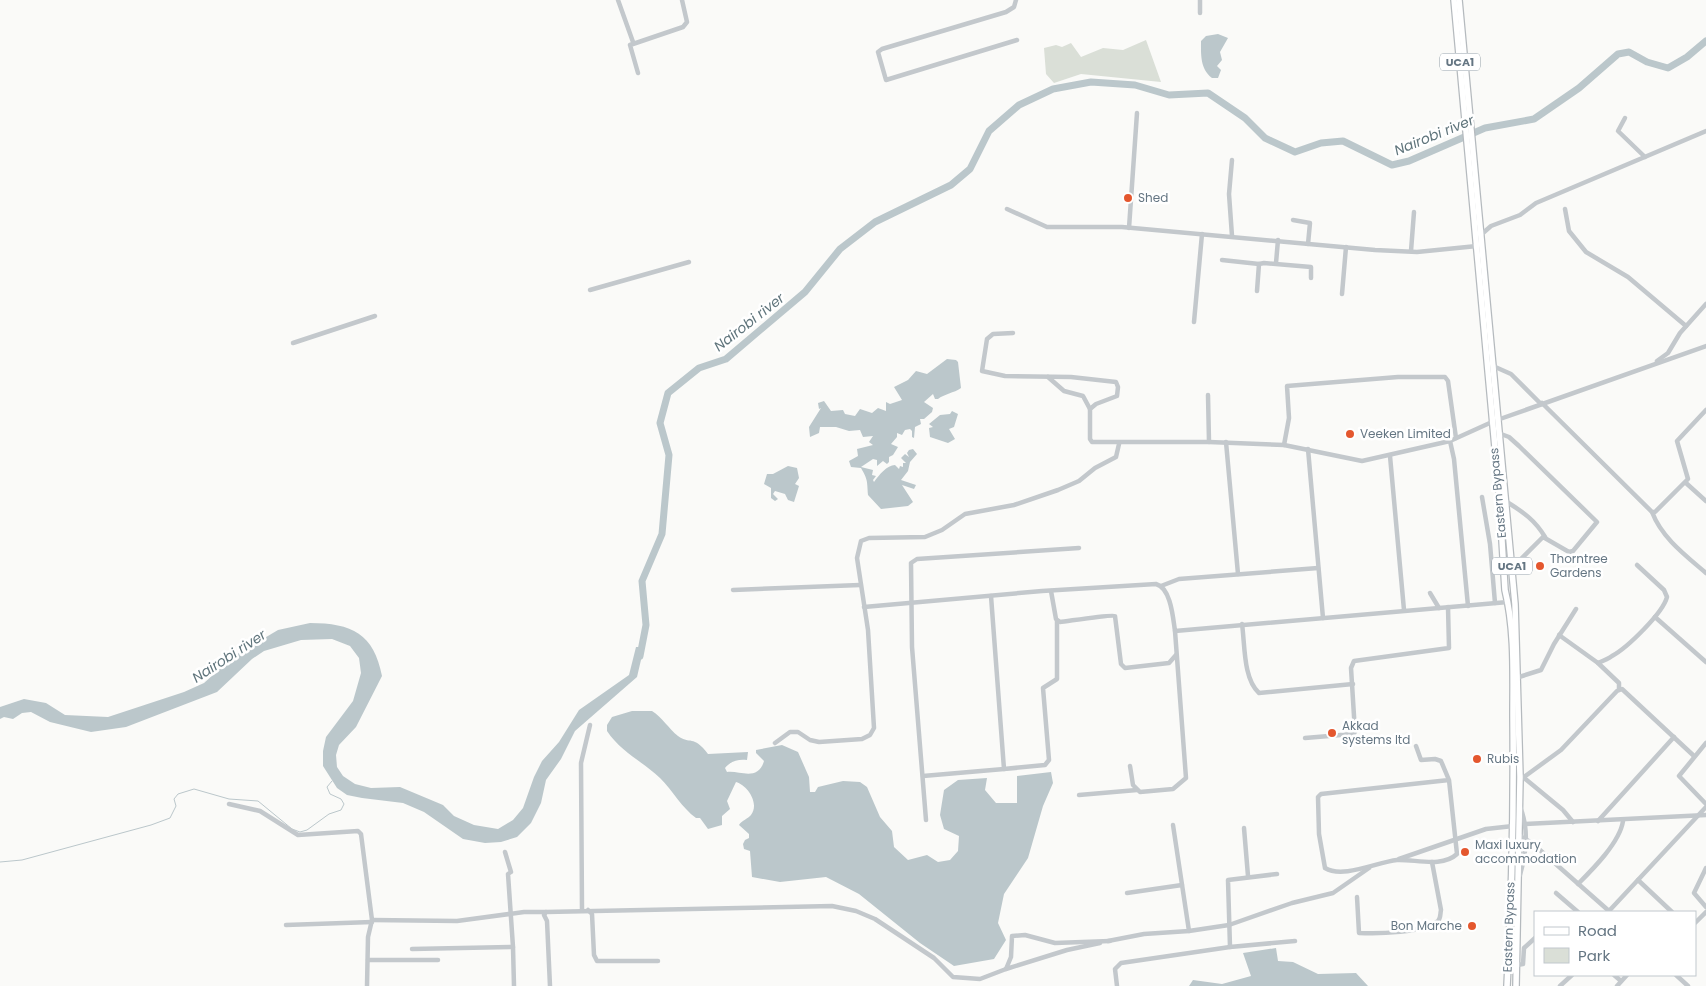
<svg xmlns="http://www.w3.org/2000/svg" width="1706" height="986" font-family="Poppins,sans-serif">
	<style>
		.green { fill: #dadfd7 }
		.water { fill: #bbc7cb }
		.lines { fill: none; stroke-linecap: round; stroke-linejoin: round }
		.stream { stroke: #bbc7cb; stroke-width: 1 }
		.river { stroke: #bbc7cb; stroke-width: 7 }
		.major-casing { stroke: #b5babe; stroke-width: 8 }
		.minor { stroke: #c3c8cc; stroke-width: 4.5 }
		.major { stroke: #fff; stroke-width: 5.5 }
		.poi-dot { fill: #e4572e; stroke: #fff; stroke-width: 2 }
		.labels { text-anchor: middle; stroke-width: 5; stroke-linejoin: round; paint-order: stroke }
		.shield { fill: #fff; stroke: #939fa8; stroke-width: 1 }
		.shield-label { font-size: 11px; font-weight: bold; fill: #657683 }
		.poi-label { font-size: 12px; fill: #657683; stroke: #fff; text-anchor: start }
		.street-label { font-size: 12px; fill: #657683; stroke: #fff }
		.water-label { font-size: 14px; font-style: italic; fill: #60757c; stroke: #fff }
	</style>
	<rect width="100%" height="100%" fill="#fafaf8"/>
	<!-- green -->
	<path class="green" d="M1146,40L1161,82L1081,74L1054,83L1046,74L1044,48L1056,45L1062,47L1071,43L1081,57L1103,48L1123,50Z"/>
	<!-- water -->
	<g class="water">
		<path d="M1218,34L1228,38L1220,52L1222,60L1217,66L1221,70L1218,78H1212C1200,69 1201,54 1201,41L1206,36Z"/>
		<path d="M947,359L956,360L958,362L961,388C954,393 944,394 938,399H935L933,394L924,402L933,408L932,412L924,419H920L921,424L915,427L914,438L912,437V431L910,429L905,430L902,435L897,433V437L891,444L898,447L893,455L889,457V462L887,464L883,461L877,466V460L873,459L861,467L873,470L872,475L876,476L873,480L874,482C879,475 887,465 895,465L899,469L900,466L903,467V463H906L901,458L905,454L909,457L907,453L909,450L913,449L917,454L910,462L908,471L901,480L916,485L914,489L902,485L913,502L908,506L881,509L868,495C867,481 868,480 861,468L851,467L849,461L858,456L857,449L873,445L869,442L873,436L863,437L860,430L849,431L836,427H820L819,433L810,437L809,427L821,408L819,409L818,403L824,401L831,411L843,410L845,414L855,416L860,409L872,413L878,408L886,411V402L890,404L902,400L894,387L908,380L916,371L927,374Z"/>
		<path d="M952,411L958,414L954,427L949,429L955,439L948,443L930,437L929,428L933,427L929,424L940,415L950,414Z"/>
		<path d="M788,466L797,468L799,478L795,484L799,486L794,502L788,500L785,494L775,491L773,494L778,499L775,501L771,498V488L764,484L767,474H773Z"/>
		<path d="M310,623C352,623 374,634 382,676L356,727L339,745L336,755L337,767L343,776L355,784L371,788L400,787L443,805L454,816L474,825L498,829L513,820L523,808L534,777L542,761L559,742L579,710L629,675L636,647H644L637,677L575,731L561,759L546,780L541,803L531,823L517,837L501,842L485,843L463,839L424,812L403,803L362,798L347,795L337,788L323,766V751L326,737L353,701L361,673L359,658L350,646L332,639L301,640L264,651L252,659L217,692L126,727L91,732L50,722L31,712L22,713L13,719L4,717L0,719V707L24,699L46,703L65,715L108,717L184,692L204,683L234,656L278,630Z"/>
		<path d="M632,711H652C662,717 669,729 678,736C690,745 693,734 708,754L748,752L747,760C738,759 731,761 725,768L727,772C739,770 758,782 764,761L756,753V750L782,745L798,752L809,777L810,792H815L818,787L843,781L860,782L867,787L880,817L892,831L894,847L908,860L927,855L938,862L950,860L958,851L959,836L944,829L940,815L944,790L958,780L987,778L985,790L996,803H1017V776L1051,772L1053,783L1043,806L1028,858L1004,894L998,923L1006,940L994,959L954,966L920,943L859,894L826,877L780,882L752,877L750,851L744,849L743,844L745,840L749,838V834L739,825C742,820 748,819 751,815C760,803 747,785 736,782L727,801L730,809L722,816V825L708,829L700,818H696C682,808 673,791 660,778C643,762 620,751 607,731V725L612,717Z"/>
		<path d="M1276,948L1278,961L1293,962L1318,974L1356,973L1368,986H1189L1193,980L1222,984L1251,976L1243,953Z"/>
	</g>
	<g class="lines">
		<!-- stream -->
		<path class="stream" d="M0,862L22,860L151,825L170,818L176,806L174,799L178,794L194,789L229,799L258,801L292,829L300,832L307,830L329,814L341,810L344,804L341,799L330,794L327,787L332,781"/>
		<!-- river -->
		<path class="river" d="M640,656L646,625L642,581L662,534L669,455L660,423L668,393L699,368L726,359L805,292L840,249L875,222L951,185L970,169L989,131L1019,105L1053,89L1091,82L1135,85L1169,95L1208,93L1245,118L1265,138L1295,152L1321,143L1343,141L1392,165L1409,161L1485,128L1534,119L1579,88L1618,54L1629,52L1647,62L1668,68L1687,57L1706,41"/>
		<!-- major casing -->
		<g class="major-casing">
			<g id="major">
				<path d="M1454,0L1499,491L1505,590C1515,630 1513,675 1513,716C1514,806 1512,896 1507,986"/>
				<path d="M1459,0L1515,604L1520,777L1516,986"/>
			</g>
		</g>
		<!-- minor -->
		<g class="minor">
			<path d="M618,0L633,42"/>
			<path d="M1016,0L1014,7L1006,12L882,49L878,52L886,80L1017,40"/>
			<path d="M1200,0V13"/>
			<path d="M638,73L630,45L683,27L687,22L682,0"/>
			<path d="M1625,118L1618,131L1645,157"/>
			<path d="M1232,160L1229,194L1232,236"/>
			<path d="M1007,209L1047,227H1122L1375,250L1417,252L1477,246"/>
			<path d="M1565,209L1569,231L1586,252L1628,277L1686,326"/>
			<path d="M1293,220L1310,223L1308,244"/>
			<path d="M1129,228L1137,113"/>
			<path d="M1483,233L1491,226L1520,215L1536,203L1706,131"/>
			<path d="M1411,251L1414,212"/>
			<path d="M1222,260L1259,264"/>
			<path d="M1276,263L1278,240"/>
			<path d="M590,290L689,262"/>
			<path d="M1257,291L1259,264L1264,263L1311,267V278"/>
			<path d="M1342,294L1346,247"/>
			<path d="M1194,322L1202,234"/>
			<path d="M1013,333L993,334L987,339L982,371L1005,376L1071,377L1116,382L1118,387L1117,396L1096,404L1090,409V439L1092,442H1209L1284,445L1362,461L1450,441L1492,422"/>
			<path d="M293,343L375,316"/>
			<path d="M1657,361L1668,353L1680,333L1706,304"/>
			<path d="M1493,366L1511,374L1541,404"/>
			<path d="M1048,377L1064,391L1083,396L1090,409"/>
			<path d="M1208,395L1209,442"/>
			<path d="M1542,403L1652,512H1655L1688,479L1677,441L1706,410"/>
			<path d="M1500,419L1706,346"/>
			<path d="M1501,434L1509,437L1519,446L1597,522L1573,551L1569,552L1543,537L1512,568"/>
			<path d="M1450,441L1454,459L1468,606"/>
			<path d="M1226,442L1238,574"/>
			<path d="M1284,445L1289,418L1287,386L1398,377H1445L1448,381L1456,438"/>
			<path d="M1308,449L1323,618"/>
			<path d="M1390,456L1404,610"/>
			<path d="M1686,483L1706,501"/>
			<path d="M1482,497L1490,544L1495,603"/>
			<path d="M1507,502C1523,512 1535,520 1545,537"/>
			<path d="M1652,512C1662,538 1685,555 1706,573"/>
			<path d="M1161,586L1179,579L1318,568"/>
			<path d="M733,590L860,585"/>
			<path d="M1051,591L1056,619L1060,622C1069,621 1112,614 1115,616L1121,664L1125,668L1169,663L1176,655"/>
			<path d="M1430,593L1439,608"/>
			<path d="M864,607L1042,591L1156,584C1171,588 1173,618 1175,631L1508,602"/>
			<path d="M1655,617L1706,662"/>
			<path d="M1242,624C1245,644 1243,679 1259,693L1353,684"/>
			<path d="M1559,635L1598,663C1603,661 1608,659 1612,656C1627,648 1663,613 1667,597L1664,590L1637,565"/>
			<path d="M1598,663L1619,683V689"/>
			<path d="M1519,677L1541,670L1554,644L1576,609"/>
			<path d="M1305,738L1353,734L1355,732L1351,668L1354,661L1449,648L1448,607"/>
			<path d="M775,743L790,732H798L810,740L819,742L862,739L870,735L874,728L868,630L857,558L861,541L869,538L925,537L942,530L965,514L1014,505L1058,490L1079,481L1095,468L1116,457L1119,444"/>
			<path d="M1706,743L1679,776L1706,804"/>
			<path d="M1416,746L1421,760L1435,759L1441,761L1449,780L1457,854C1442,868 1415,859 1397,860C1377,862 1343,879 1325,868L1319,834L1318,797L1321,794L1449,780"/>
			<path d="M1130,766L1133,785L1140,792L1173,789L1186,778L1175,631"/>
			<path d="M1004,769L1045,765L1049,760L1043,688L1057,679V621"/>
			<path d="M923,776L1004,769L991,596"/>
			<path d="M1523,777L1563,810L1573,822"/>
			<path d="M1524,777L1561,750L1617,691L1622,689L1694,756"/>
			<path d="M1079,795L1137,790"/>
			<path d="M229,804L260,811L298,835L358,831L361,834L372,920L368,937L367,986"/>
			<path d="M926,820L912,647L911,563L917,559L1079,548"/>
			<path d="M1598,821L1674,737"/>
			<path d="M1525,824L1706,815"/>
			<path d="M1173,825L1189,931"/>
			<path d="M1244,828L1248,876"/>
			<path d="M1520,836L1532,843L1609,911"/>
			<path d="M505,852L511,872L508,874L513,947"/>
			<path d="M1399,859L1486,829L1513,826"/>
			<path d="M1706,868L1694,893L1706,907"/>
			<path d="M1277,874L1228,880L1230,947L1295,941"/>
			<path d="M1520,875C1526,854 1529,828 1520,807"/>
			<path d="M1638,880L1672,912"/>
			<path d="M1578,884C1593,869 1620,842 1623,821"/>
			<path d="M1127,893L1182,885"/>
			<path d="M1556,893L1578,912"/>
			<path d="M1357,897L1359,933C1377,934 1424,933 1438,921C1441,918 1440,914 1441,910L1432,862"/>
			<path d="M582,910L581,763L590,725"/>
			<path d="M588,910L592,914L594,955L597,961H658"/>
			<path d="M1609,911L1706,807"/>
			<path d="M372,920L457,921L524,912H546"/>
			<path d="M1695,923L1706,912"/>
			<path d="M286,925L372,922"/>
			<path d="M1108,941L1144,934L1189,931L1229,925L1292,903L1333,893L1369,868"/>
			<path d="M412,949L513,947L514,986"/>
			<path d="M368,960H438"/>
			<path d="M1517,965L1523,964L1524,948L1535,938"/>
			<path d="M1006,969L1067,950L1100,943"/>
			<path d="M1614,975L1621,981"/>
			<path d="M1676,975L1688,986"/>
			<path d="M550,986L547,921L544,915L546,912L832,906L856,911L875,919L934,958L953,977L980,979L1006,969L1011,957L1012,936L1025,935L1055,943L1110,941"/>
			<path d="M1117,986L1115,969L1121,963L1230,947"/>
			<path d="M1560,986L1572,975"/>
			<path d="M1617,986L1627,975"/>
		</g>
		<!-- major -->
		<use href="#major" class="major"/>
	</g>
	<!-- markers -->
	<g class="poi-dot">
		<circle cx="1128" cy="198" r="5"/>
		<circle cx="1350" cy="434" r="5"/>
		<circle cx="1540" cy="566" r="5"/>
		<circle cx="1332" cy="733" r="5"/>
		<circle cx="1477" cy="759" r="5"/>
		<circle cx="1465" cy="852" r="5"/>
		<circle cx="1472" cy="926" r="5"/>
	</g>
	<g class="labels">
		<!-- shield labels -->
		<g class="shield">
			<rect x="1440" y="53.5" width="40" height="17" rx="4"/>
			<rect x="1492" y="557.5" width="40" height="17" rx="4"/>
		</g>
		<g class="shield-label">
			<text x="1460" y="66">UCA1</text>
			<text x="1512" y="570">UCA1</text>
		</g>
		<!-- poi labels -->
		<g class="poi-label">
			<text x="1138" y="202">Shed</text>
			<text x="1360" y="438">Veeken Limited</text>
			<text x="1550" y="563">Thorntree<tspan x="1550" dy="14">Gardens</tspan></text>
			<text x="1342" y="730">Akkad<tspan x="1342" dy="14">systems ltd</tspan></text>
			<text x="1487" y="763">Rubis</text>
			<text x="1475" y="849">Maxi luxury<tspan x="1475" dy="14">accommodation</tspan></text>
			<text x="1462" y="930" text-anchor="end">Bon Marche</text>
		</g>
		<!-- street labels -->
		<g class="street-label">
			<text transform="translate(1498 493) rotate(-95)" y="4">Eastern Bypass</text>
			<text transform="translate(1509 927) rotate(-88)" y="4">Eastern Bypass</text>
		</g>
		<!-- water labels -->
		<g class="water-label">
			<text transform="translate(1434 135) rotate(-22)" y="5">Nairobi river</text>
			<text transform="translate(749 322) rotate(-38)" y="5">Nairobi river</text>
			<text transform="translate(229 656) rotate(-33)" y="5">Nairobi river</text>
		</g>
	</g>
	<!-- legend -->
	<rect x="1534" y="911" width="162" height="65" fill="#ffffff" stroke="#c1c8cd"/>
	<rect x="1544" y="927" width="25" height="8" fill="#ffffff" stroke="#c1c8cd"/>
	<text x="1578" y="936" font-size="15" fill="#657683">Road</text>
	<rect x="1544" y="948" width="25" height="15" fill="#dadfd7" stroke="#c1c8cd"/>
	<text x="1578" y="961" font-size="15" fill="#657683">Park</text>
</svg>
